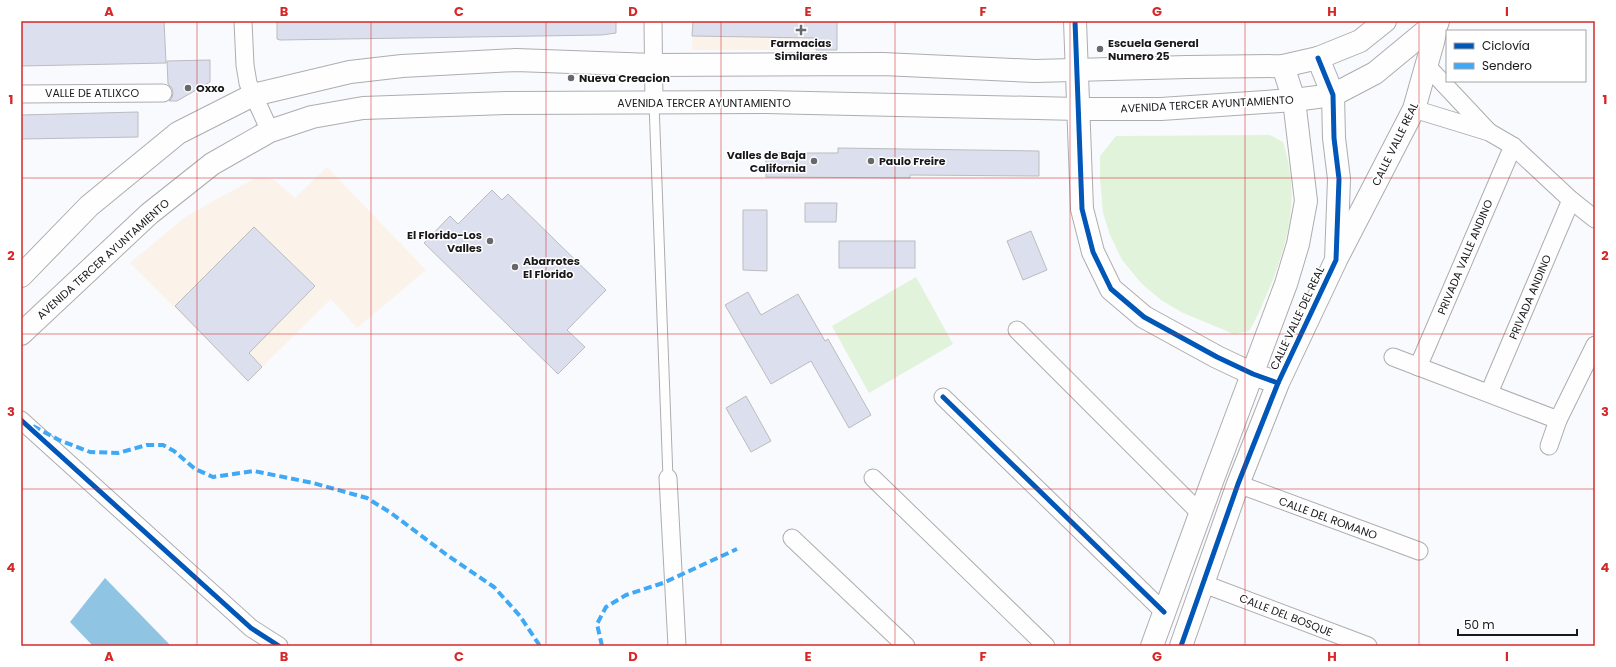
<svg xmlns="http://www.w3.org/2000/svg" width="1616" height="667" font-family="Poppins,sans-serif">
	<style>
		.commercial { fill: #fbf2ea }
		.green { fill: #e1f3db }
		.water { fill: #8fc4e3 }
		.building { fill: #dcdfed; stroke: #bcbcbf }
		.lines { fill: none; stroke-linecap: round; stroke-linejoin: round }
		.lane-casing { stroke: #adadb0; stroke-width: 11 }
		.street-casing { stroke: #adadb0; stroke-width: 19 }
		.secondary-casing { stroke: #adadb0; stroke-width: 24 }
		.lane { stroke: #fefeff; stroke-width: 9 }
		.street { stroke: #fefeff; stroke-width: 17 }
		.secondary { stroke: #fefeff; stroke-width: 22 }
		.quiet { stroke: #3fa9f5; stroke-width: 4; stroke-dasharray: 8 4; stroke-linecap: butt }
		.cycleway-casing { stroke: #fff; stroke-width: 8 }
		.cycleway { stroke: #0057b8; stroke-width: 5 }
		.grid { fill: none; stroke: #d62828; stroke-width: 1; stroke-opacity: 0.55 }
		.poi-dot { fill: #67686b; stroke: #fff; stroke-width: 1.5 }
		.labels { text-anchor: middle; stroke-width: 3; stroke-linejoin: round; paint-order: stroke }
		.poi-label { font-size: 11px; font-weight: bold; fill: #19191c; stroke: #fff; text-anchor: start }
		.street-label { font-size: 11px; fill: #19191c; stroke: #fff }
		.neatline { fill: none; stroke: #d62828; stroke-width: 1.5 }
		.grid-label { font-size: 13px; text-anchor: middle; font-weight: bold; fill: #d62828 }
	</style>
	<rect width="100%" height="100%" fill="#f9fafd"/>
	<!-- commercial -->
	<g class="commercial">
		<path d="M693,21H837V50H692Z"/>
		<path d="M327,167L426,270L357,328L331,299L248,381L130,263L184,218L213,201L256,178H265L274,180L295,198Z"/>
	</g>
	<!-- green -->
	<g class="green">
		<path d="M1270,135L1283,142C1300,195 1290,236 1270,287C1263,302 1258,317 1249,331L1234,334L1183,313L1161,300L1142,284L1122,260L1110,235L1103,213L1100,178V156L1116,136Z"/>
		<path d="M916,277L953,344L869,393L832,326Z"/>
	</g>
	<!-- water -->
	<path class="water" d="M105,578L171,646H93L70,622Z"/>
	<!-- building -->
	<g class="building">
		<path d="M21,21H164L166,63L21,66Z"/>
		<path d="M277,21H616V33L602,35L280,40L277,39Z"/>
		<path d="M693,21H837V50H816L815,38L692,36Z"/>
		<path d="M210,60V82L177,101H169L172,98L173,93L172,88L168,84L167,61Z"/>
		<path d="M138,112V137L21,139V115Z"/>
		<path d="M838,148L1039,151V176L910,175V178L766,177V153H838Z"/>
		<path d="M492,190L502,200L508,194L606,290L567,330L585,347L558,374L424,243L450,216L458,224Z"/>
		<path d="M805,203H837L836,222H805Z"/>
		<path d="M743,210H767V271L743,270Z"/>
		<path d="M254,227L315,286L249,353L262,367L248,381L175,306Z"/>
		<path d="M1031,231L1047,270L1023,280L1007,241Z"/>
		<rect x="839" y="241" width="76" height="27"/>
		<path d="M748,292L761,315L798,294L825,341L828,339L871,415L849,428L811,361L771,384L725,305Z"/>
		<path d="M746,396L771,441L751,452L726,408Z"/>
	</g>
	<g class="lines">
		<!-- lane casing -->
		<g class="lane-casing">
			<path id="lane" d="M654,103L668,478"/>
		</g>
		<!-- street casing -->
		<g class="street-casing">
			<g id="street">
				<path d="M243,21L245,65L248,83L270,131"/>
				<path d="M653,21L654,103"/>
				<path d="M1427,66L1488,131"/>
				<path d="M21,94L163,93"/>
				<path d="M1414,109L1489,132L1513,146L1571,200L1595,219"/>
				<path d="M1017,330L1200,513"/>
				<path d="M1393,357L1558,420"/>
				<path d="M1418,367L1513,146"/>
				<path d="M1489,393L1571,200"/>
				<path d="M943,397L1164,612"/>
				<path d="M21,420L251,628L279,646"/>
				<path d="M1549,446L1558,420L1595,345"/>
				<path d="M668,478L677,646"/>
				<path d="M873,478L1046,646"/>
				<path d="M1238,484L1419,551"/>
				<path d="M792,538L906,646"/>
				<path d="M1204,584L1368,646"/>
			</g>
		</g>
		<!-- secondary casing -->
		<g class="secondary-casing">
			<g id="secondary">
				<path d="M1075,21L1082,209L1093,252L1111,289L1144,317L1217,357L1253,374L1267,379"/>
				<path d="M1338,256L1414,109L1433,42L1437,23L1435,21"/>
				<path d="M21,276L89,206L178,133L253,95L350,72L402,66L516,60L653,65L883,64L1035,71L1187,67L1283,66L1318,58L1360,41L1385,21"/>
				<path d="M21,334L149,214L212,164L270,131L312,117L363,108L506,103L766,102L1078,109H1161L1294,100L1333,95L1375,73L1438,21"/>
				<path d="M1152,646L1214,476L1286,284L1298,244L1306,201L1294,100L1283,66"/>
				<path d="M1181,646L1238,484L1278,383L1336,260L1339,179L1334,138L1333,95L1318,58"/>
			</g>
		</g>
		<!-- lane -->
		<use href="#lane" class="lane"/>
		<!-- street -->
		<use href="#street" class="street"/>
		<!-- secondary -->
		<use href="#secondary" class="secondary"/>
		<!-- quiet -->
		<g class="quiet">
			<path d="M33,426L59,440L90,452L118,453L147,445H163L174,451L195,469L213,477L254,471L313,483L367,498L391,513L447,555L494,587L520,616L540,646"/>
			<path d="M602,646L597,624L606,607L626,595L663,583L737,549"/>
		</g>
		<!-- cycleway casing -->
		<g class="cycleway-casing">
			<g id="cycleway">
				<path d="M1075,21L1082,209L1093,252L1111,289L1144,317L1217,357L1253,374L1278,383"/>
				<path d="M943,397L1164,612"/>
				<path d="M21,420L251,628L279,646"/>
				<path d="M1181,646L1238,484L1278,383L1336,260L1339,179L1334,138L1333,95L1318,58"/>
			</g>
		</g>
		<!-- cycleway -->
		<use href="#cycleway" class="cycleway"/>
	</g>
	<!-- grid -->
	<path class="grid" d="M197,21V646M371,21V646M546,21V646M721,21V646M895,21V646M1070,21V646M1245,21V646M1419,21V646M21,178H1595M21,334H1595M21,489H1595"/>
	<!-- markers -->
	<g class="poi-dot">
		<path d="M799 24h4v4h4v4h-4v4h-4v-4h-4v-4h4z"/>
		<circle cx="1100" cy="49" r="4"/>
		<circle cx="571" cy="78" r="4"/>
		<circle cx="188" cy="88" r="4"/>
		<circle cx="814" cy="161" r="4"/>
		<circle cx="871" cy="161" r="4"/>
		<circle cx="490" cy="241" r="4"/>
		<circle cx="515" cy="267" r="4"/>
	</g>
	<g class="labels">
		<!-- poi labels -->
		<g class="poi-label">
			<text x="801" y="47" text-anchor="middle">Farmacias<tspan x="801" dy="13">Similares</tspan></text>
			<text x="1108" y="47">Escuela General<tspan x="1108" dy="13">Numero 25</tspan></text>
			<text x="579" y="82">Nueva Creacion</text>
			<text x="196" y="92">Oxxo</text>
			<text x="806" y="159" text-anchor="end">Valles de Baja<tspan x="806" dy="13">California</tspan></text>
			<text x="879" y="165">Paulo Freire</text>
			<text x="482" y="239" text-anchor="end">El Florido-Los<tspan x="482" dy="13">Valles</tspan></text>
			<text x="523" y="265">Abarrotes<tspan x="523" dy="13">El Florido</tspan></text>
		</g>
		<!-- street labels -->
		<g class="street-label">
			<text x="92" y="97">VALLE DE ATLIXCO</text>
			<text x="704" y="107">AVENIDA TERCER AYUNTAMIENTO</text>
			<text transform="translate(1207 104) rotate(-3)" y="4">AVENIDA TERCER AYUNTAMIENTO</text>
			<text transform="translate(1395 144) rotate(-64)" y="4">CALLE VALLE REAL</text>
			<text transform="translate(1465 257) rotate(-67)" y="4">PRIVADA VALLE ANDINO</text>
			<text transform="translate(103 259) rotate(-42)" y="4">AVENIDA TERCER AYUNTAMIENTO</text>
			<text transform="translate(1530 297) rotate(-67)" y="4">PRIVADA ANDINO</text>
			<text transform="translate(1297 318) rotate(-65)" y="4">CALLE VALLE DEL REAL</text>
			<text transform="translate(1328 518) rotate(20)" y="4">CALLE DEL ROMANO</text>
			<text transform="translate(1286 615) rotate(21)" y="4">CALLE DEL BOSQUE</text>
		</g>
	</g>
	<!-- border -->
	<rect width="1616" height="667" fill="none" stroke="#ffffff" stroke-width="44"/>
	<!-- legend -->
	<rect x="1446" y="30" width="140" height="52" fill="#ffffff" stroke="#a3a3a4"/>
	<rect x="1454" y="43" width="20" height="6" fill="#0057b8" stroke="#a3a3a4"/>
	<text x="1482" y="50" font-size="12" fill="#19191c">Ciclovía</text>
	<rect x="1454" y="63" width="20" height="6" fill="#3fa9f5" stroke="#a3a3a4"/>
	<text x="1482" y="70" font-size="12" fill="#19191c">Sendero</text>
	<!-- scale -->
	<path d="M1458 629v6h119v-6" fill="none" stroke="#19191c" stroke-width="2"/>
	<text x="1464" y="629" font-size="12" fill="#19191c" stroke="#ffffff" stroke-width="3" paint-order="stroke">50 m</text>
	<rect x="22" y="22" width="1572" height="623" class="neatline"/>
	<g class="grid-label">
		<text x="109" y="16">A</text>
		<text x="284" y="16">B</text>
		<text x="459" y="16">C</text>
		<text x="633" y="16">D</text>
		<text x="808" y="16">E</text>
		<text x="983" y="16">F</text>
		<text x="1157" y="16">G</text>
		<text x="1332" y="16">H</text>
		<text x="1507" y="16">I</text>
		<text x="11" y="104">1</text>
		<text x="1605" y="104">1</text>
		<text x="11" y="260">2</text>
		<text x="1605" y="260">2</text>
		<text x="11" y="416">3</text>
		<text x="1605" y="416">3</text>
		<text x="11" y="572">4</text>
		<text x="1605" y="572">4</text>
		<text x="109" y="661">A</text>
		<text x="284" y="661">B</text>
		<text x="459" y="661">C</text>
		<text x="633" y="661">D</text>
		<text x="808" y="661">E</text>
		<text x="983" y="661">F</text>
		<text x="1157" y="661">G</text>
		<text x="1332" y="661">H</text>
		<text x="1507" y="661">I</text>
	</g>
</svg>
